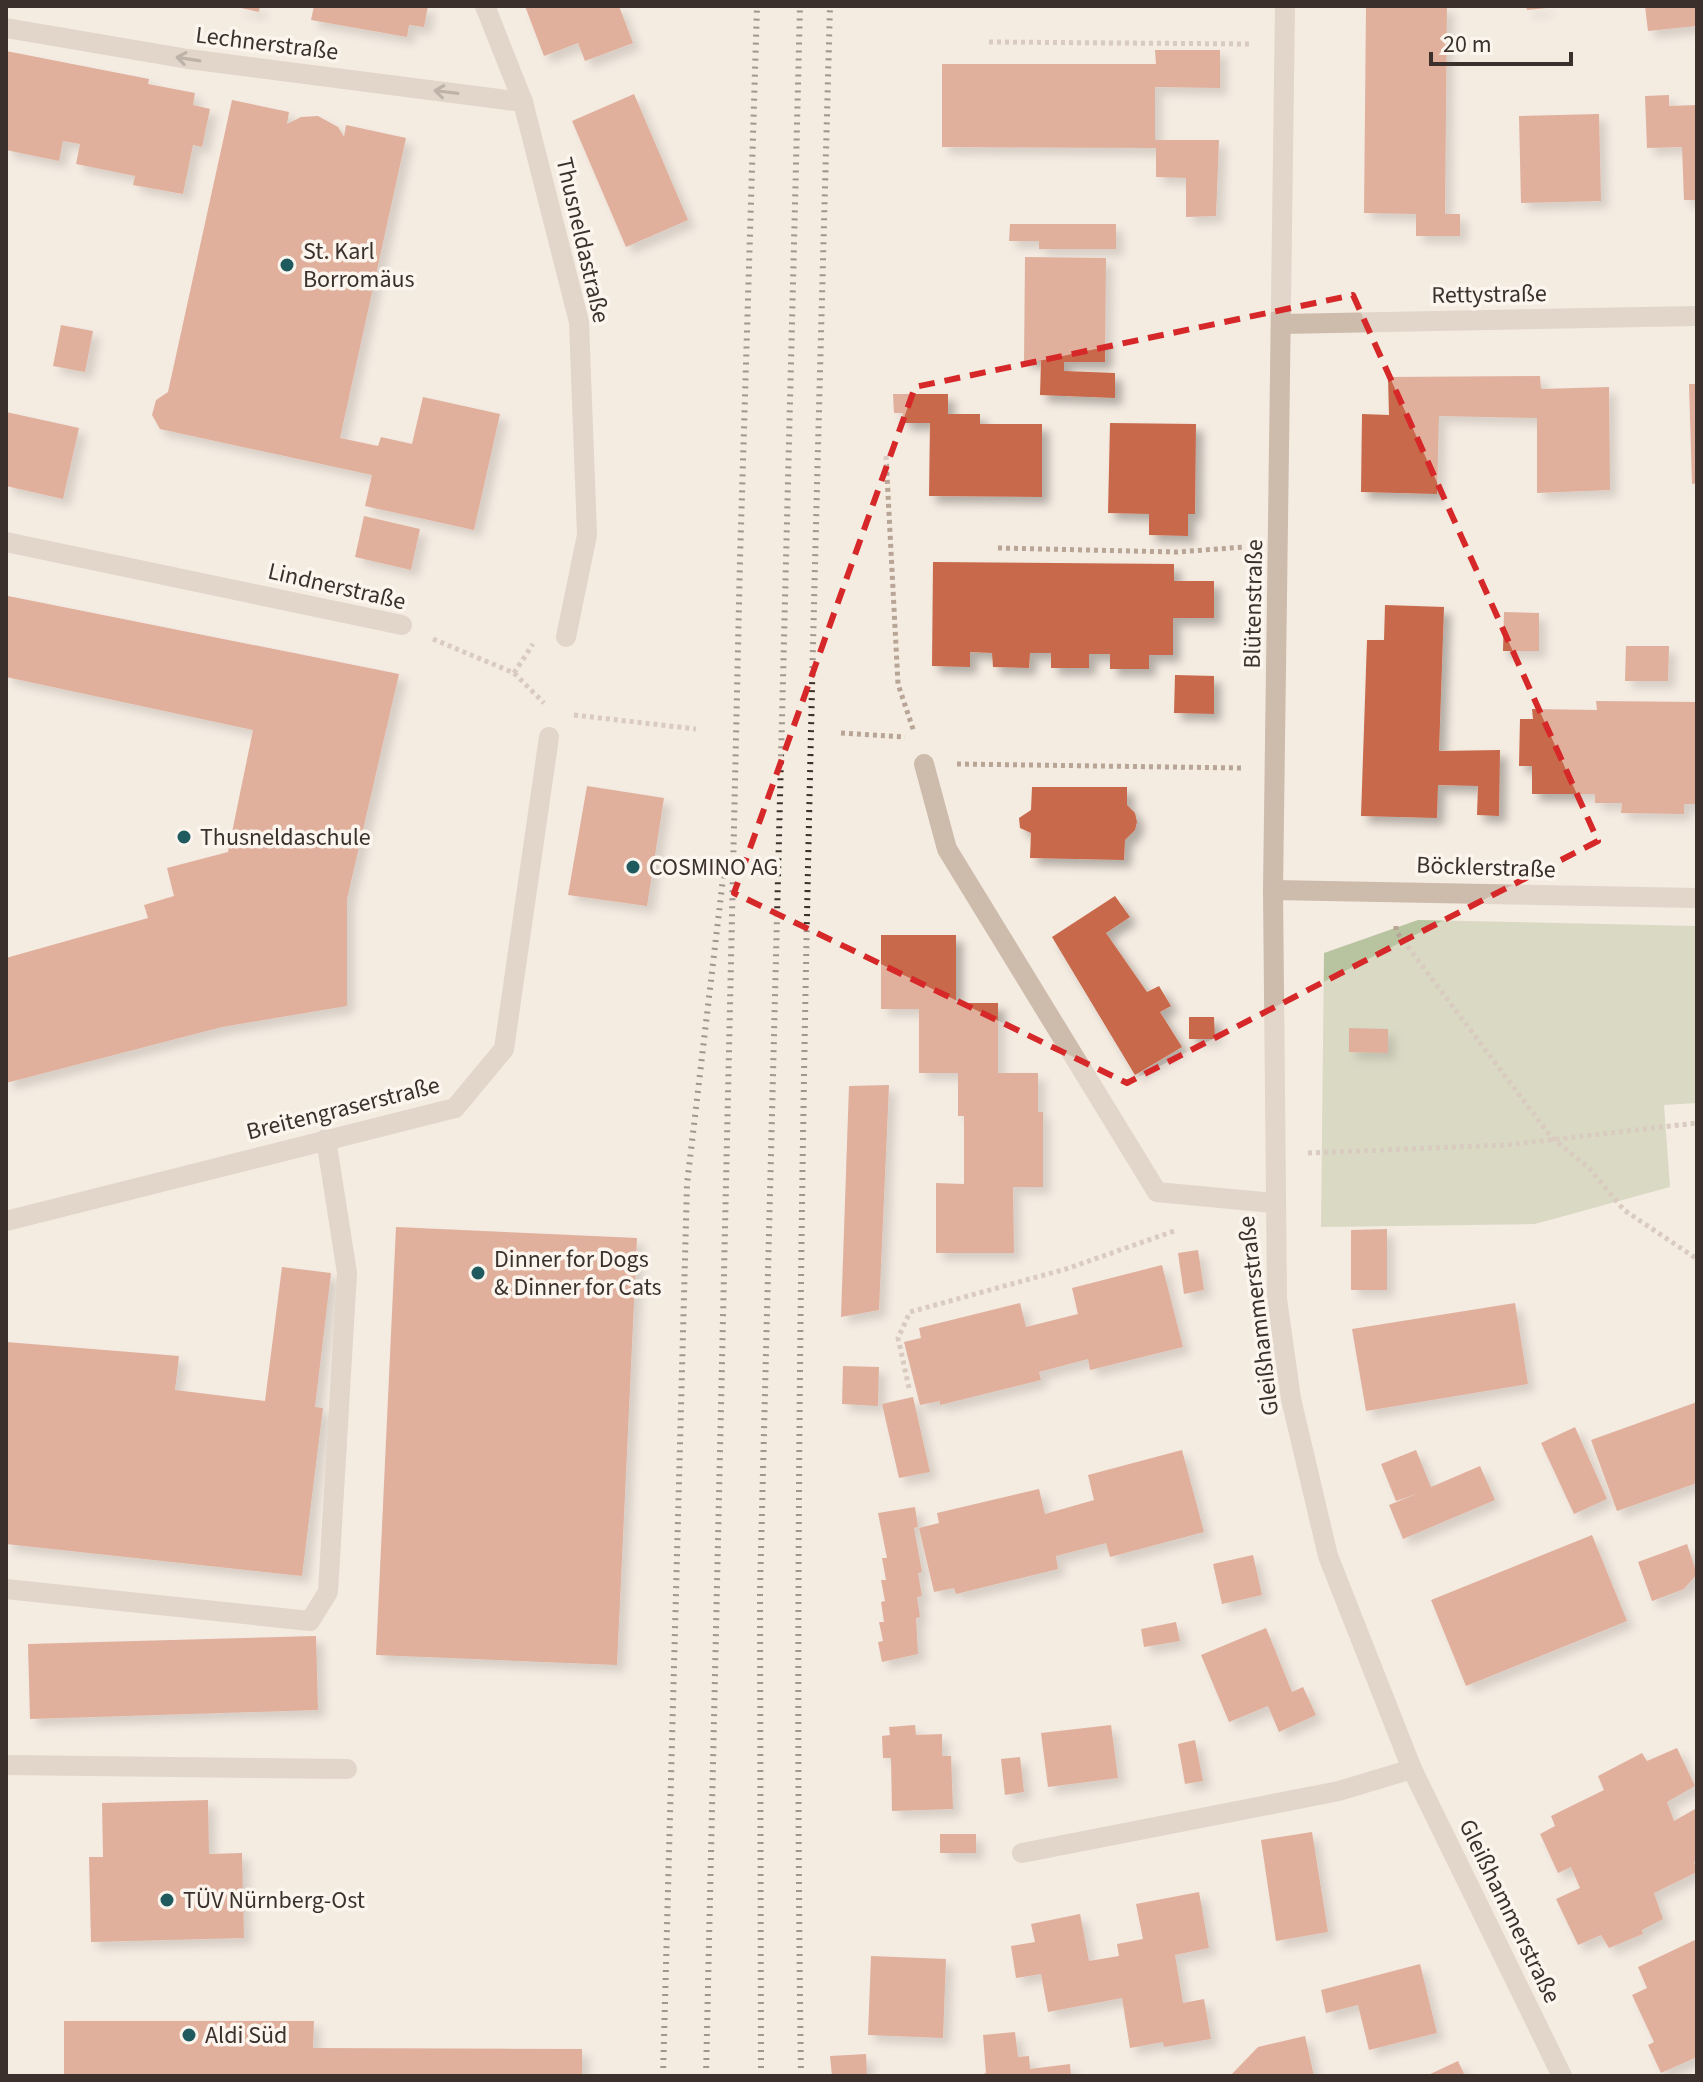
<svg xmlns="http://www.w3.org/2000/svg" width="1703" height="2082" font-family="'Source Sans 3',sans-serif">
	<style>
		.park { fill: #b8c4a0 }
		.building { fill: #c8694b; filter: url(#shadow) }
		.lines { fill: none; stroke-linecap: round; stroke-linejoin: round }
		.path { stroke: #b9a596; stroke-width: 5; stroke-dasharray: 4 4; stroke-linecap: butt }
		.minor { stroke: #cdbbac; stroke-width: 20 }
		.rail { stroke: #3b302b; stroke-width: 6; stroke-dasharray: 2 6; stroke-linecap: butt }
		.oneway { stroke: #7d6f65 }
		.marked { fill: none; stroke: #d62828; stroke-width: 6; stroke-dasharray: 16 10; stroke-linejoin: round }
		.poi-dot { fill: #1f5a5e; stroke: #fbf5ee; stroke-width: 3 }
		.labels { text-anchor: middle; stroke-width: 7; stroke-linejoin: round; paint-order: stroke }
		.street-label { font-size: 24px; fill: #3b302b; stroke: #fbf5ee }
		.poi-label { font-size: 24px; fill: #3b302b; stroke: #fbf5ee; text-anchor: start }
	</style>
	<defs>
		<filter id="shadow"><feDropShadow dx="7" dy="7" stdDeviation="4" flood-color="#0004"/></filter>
	</defs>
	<rect width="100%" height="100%" fill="#f4ebe1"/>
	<!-- park -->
	<path class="park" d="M1418,920L1697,926V1103L1664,1105L1670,1187L1535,1224L1321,1227L1324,953Z"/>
	<!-- building -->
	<g class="building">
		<path d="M232,6H260L259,12Z"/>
		<path d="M314,6H428L424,27L409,25L407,37L311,20Z"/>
		<path d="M525,6H619L633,43L585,61L578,43L544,56Z"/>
		<path d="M1366,6H1447L1445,214H1460V236H1416V214L1364,213Z"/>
		<path d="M1526,6H1546L1547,8L1527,10Z"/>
		<path d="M1645,6H1697L1696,26L1648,31Z"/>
		<path d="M1155,50H1220V88L1155,87V140H1219L1216,216L1186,217V178L1156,177V148L942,147V64H1156Z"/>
		<path d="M6,51L149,79L148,84L195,93L193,105L210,109L202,147L193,145L183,194L133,185L135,176L76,164L80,144L63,141L59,161L6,150Z"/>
		<path d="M634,94L688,220L626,247L572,121Z"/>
		<path d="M1669,95V106L1697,105V200H1684L1682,147L1647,148L1645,96Z"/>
		<path d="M232,100L289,112L287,124L301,117L318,116L338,127L344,137L346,125L406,138L340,438L378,446L381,437L412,444L423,397L500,414L474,530L365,506L372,475L160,429L152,415L156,400L168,392Z"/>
		<path d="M1599,114L1601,201L1521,203L1519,116Z"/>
		<path d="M1010,224H1116V249H1039V241H1009Z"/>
		<path d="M1025,257L1106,258L1105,362H1064V371L1115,373V398L1040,395L1041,361H1024Z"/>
		<path d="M61,325L93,331L85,372L53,366Z"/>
		<path d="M1540,376L1541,389L1609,387L1610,490L1537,493V418L1439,416L1437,494L1361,492L1362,414L1389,415L1388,377Z"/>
		<path d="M1689,384H1697V483L1692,484Z"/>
		<path d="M893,394H948V414H980V424H1042V497L929,496L930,423H903V413H894Z"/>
		<path d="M6,412L79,428L63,499L6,486Z"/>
		<path d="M1110,423L1196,424L1195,514H1188V536L1149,535V514L1108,513Z"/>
		<path d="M364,516L420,529L411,570L355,557Z"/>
		<path d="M933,562L1174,564V581H1214V618H1173V655H1149V669H1110V654H1089V668H1051V653H1030L1029,668L993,667L992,653L970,652V667L932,666Z"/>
		<path d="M8,596L399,674L347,899V1006L222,1027L6,1083V958L148,918L144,905L174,896L167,868L228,852L253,730L6,677Z"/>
		<path d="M1385,605L1444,607L1439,751L1500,750L1499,816L1477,815L1478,786L1438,785L1437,818L1361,816L1367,640H1384Z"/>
		<path d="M1504,612L1539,613V651H1503Z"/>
		<path d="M1626,646H1669L1668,681H1625Z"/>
		<path d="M1175,675L1214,676V714L1174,713Z"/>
		<path d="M1596,701L1697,702V804H1684V814L1621,813L1622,803H1595V794H1532V766H1519L1520,719H1533L1532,709L1597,710Z"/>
		<path d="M587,786L664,798L647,906L568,895Z"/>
		<path d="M1032,787H1127V805L1135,813L1137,822L1135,830L1125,840L1124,860L1030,858L1031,833L1020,828L1019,818L1031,810Z"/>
		<path d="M1115,896L1130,917L1106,933L1147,992L1159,986L1171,1006L1160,1012L1182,1047L1135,1075L1052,937Z"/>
		<path d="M881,935H956V1003H998V1073H1038V1112H1043V1187H1013L1014,1253H936V1183L964,1184V1116H958V1073H919V1009H881Z"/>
		<path d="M1189,1017H1214L1215,1039H1189Z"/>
		<path d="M1349,1028L1388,1029V1053L1349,1052Z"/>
		<path d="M889,1085L879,1310L841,1317L849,1086Z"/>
		<path d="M396,1227L637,1238L617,1665L376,1655Z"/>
		<path d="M1387,1229V1290H1351V1230Z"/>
		<path d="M1198,1250L1204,1290L1184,1294L1178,1253Z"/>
		<path d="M1162,1265L1183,1347L1090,1370L1088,1359L1039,1372L1041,1380L940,1405V1401L920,1405L904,1342L921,1338L919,1328L1020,1303L1026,1327L1078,1314L1072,1288Z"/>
		<path d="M282,1267L331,1273L315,1407L323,1408L302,1576L6,1544V1342L179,1356L175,1390L265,1401Z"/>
		<path d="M1515,1303L1528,1384L1366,1411L1352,1329Z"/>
		<path d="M843,1366L879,1367L878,1406L842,1404Z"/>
		<path d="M913,1397L930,1472L899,1478L882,1404Z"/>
		<path d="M1697,1402V1483L1617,1511L1591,1440Z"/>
		<path d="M1575,1427L1607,1499L1574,1514L1541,1443Z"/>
		<path d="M1182,1450L1204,1532L1110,1557L1106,1543L1056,1556L1058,1569L956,1594L954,1588L934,1592L919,1528L939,1523L937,1513L1039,1489L1045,1514L1094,1500L1088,1475Z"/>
		<path d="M1416,1450L1431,1487L1480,1466L1495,1500L1403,1539L1389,1505L1419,1493L1396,1501L1381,1464Z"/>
		<path d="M915,1507L918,1527L914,1528L922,1572L918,1573L922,1596L917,1597L920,1617L916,1618L918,1654L882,1662L878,1642L883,1641L879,1622H884L881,1602L885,1601L881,1580H886L882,1558H887L878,1513Z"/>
		<path d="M1592,1535L1627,1621L1466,1686L1431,1600Z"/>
		<path d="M1687,1544L1697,1574L1684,1589L1652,1601L1638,1562Z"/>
		<path d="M1253,1555L1262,1595L1222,1604L1213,1564Z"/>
		<path d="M1176,1622L1180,1641L1144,1647L1141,1629Z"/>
		<path d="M1266,1628L1292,1692L1303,1687L1316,1715L1279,1732L1268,1706L1229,1722L1201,1655Z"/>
		<path d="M316,1636L318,1710L30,1719L28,1644Z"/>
		<path d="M915,1725L916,1735L942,1734V1756H951L953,1809L892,1811L891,1758H883L882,1736L890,1735L889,1727Z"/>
		<path d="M1111,1725L1118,1778L1048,1787L1041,1733Z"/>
		<path d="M1195,1740L1203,1781L1185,1784L1178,1744Z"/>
		<path d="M1677,1748L1695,1786L1667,1802L1674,1821L1695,1809L1697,1860L1694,1862L1697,1872L1654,1893L1663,1919L1642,1930L1643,1934L1609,1948L1601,1935L1578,1945L1556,1899L1580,1888L1571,1867L1558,1873L1540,1834L1555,1826L1551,1816L1604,1790L1598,1776L1642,1753L1647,1761Z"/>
		<path d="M1020,1757L1024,1792L1005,1795L1001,1759Z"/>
		<path d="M208,1800L209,1854L242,1853L244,1938L91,1942L89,1857H103L102,1803Z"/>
		<path d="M1312,1832L1328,1932L1276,1941L1261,1840Z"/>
		<rect x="940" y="1834" width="36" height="19"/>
		<path d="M1199,1892L1209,1948L1175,1955L1183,2003L1204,1999L1211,2039L1164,2047L1163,2042L1130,2048L1122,1998L1048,2012L1041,1974L1016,1978L1011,1946L1035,1942L1031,1924L1080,1914L1089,1961L1119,1956L1117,1944L1143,1939L1136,1904Z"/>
		<path d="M1697,1939V2057L1661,2073L1648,2045L1654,2042L1632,1995L1647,1988L1638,1967Z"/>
		<path d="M871,1956L946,1959L943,2038L868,2035Z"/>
		<path d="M1420,1964L1437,2033L1369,2050L1358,2005L1326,2013L1321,1990Z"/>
		<path d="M64,2021H314L313,2048L582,2049V2076H64Z"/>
		<path d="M1015,2032L1018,2057L1029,2056L1030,2069L1070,2064L1071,2076H977L986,2073L983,2035Z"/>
		<path d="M1305,2036L1314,2076H1230L1258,2047Z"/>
		<path d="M866,2054L867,2076H832L830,2056Z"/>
		<path d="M1458,2061L1465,2076H1426Z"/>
	</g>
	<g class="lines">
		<!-- path -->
		<g class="path">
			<path d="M989,42L1252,44"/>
			<path d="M886,456L898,684L914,732"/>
			<path d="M998,548L1177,552L1245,547"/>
			<path d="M433,639L514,673L544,703"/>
			<path d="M514,673L533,644"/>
			<path d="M574,715L696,729"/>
			<path d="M841,733L905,737"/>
			<path d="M957,764L1243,768"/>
			<path d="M1396,926V931L1551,1137L1588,1167L1624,1210L1697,1259"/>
			<path d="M1308,1153L1506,1145L1697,1123"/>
			<path d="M909,1388L898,1338L910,1312L1066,1269L1177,1230"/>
		</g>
		<!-- minor -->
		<g class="minor">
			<path d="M485,6L523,102L579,322L587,535L566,637"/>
			<path d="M1285,6L1273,890L1277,1299L1291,1399L1328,1556L1412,1769L1562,2076"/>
			<path d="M6,28L188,59L523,102"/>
			<path d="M1282,324L1697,316"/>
			<path d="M6,542L402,625"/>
			<path d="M924,764L947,849L1157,1192L1273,1203"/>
			<path d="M1273,890L1697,898"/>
			<path d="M6,1221L455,1108L504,1049L549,737"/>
			<path d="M6,1589L310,1621L328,1592L347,1273L326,1139"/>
			<path d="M6,1765L347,1769"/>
			<path d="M1022,1853L1339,1791L1412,1769"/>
		</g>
		<!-- rail -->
		<g class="rail">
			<path d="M663,2076L687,1184L724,870"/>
			<path d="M706,2076L740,559L757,6"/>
			<path d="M761,2076L760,1590L800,6"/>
			<path d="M801,2076C791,1386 811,696 830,6"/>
		</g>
	</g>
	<!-- one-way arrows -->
	<defs><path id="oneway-shaft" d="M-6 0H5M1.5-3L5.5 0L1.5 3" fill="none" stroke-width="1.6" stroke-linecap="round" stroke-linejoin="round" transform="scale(2)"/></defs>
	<g class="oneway">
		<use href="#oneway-shaft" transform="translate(188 59) rotate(-171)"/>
		<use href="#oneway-shaft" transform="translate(446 92) rotate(-173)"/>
	</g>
	<!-- marked area -->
	<path d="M0 0H1703V2082H0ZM1353,295L1598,841L1127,1083L734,893L915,387Z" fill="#f4ebe1" fill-opacity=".55" fill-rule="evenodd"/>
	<path class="marked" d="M1353,295L1598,841L1127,1083L734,893L915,387Z"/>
	<!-- markers -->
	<g class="poi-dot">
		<circle cx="287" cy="265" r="8"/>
		<circle cx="184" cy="837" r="8"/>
		<circle cx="633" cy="867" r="8"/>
		<circle cx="478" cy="1273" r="8"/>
		<circle cx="167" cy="1900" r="8"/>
		<circle cx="189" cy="2035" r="8"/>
	</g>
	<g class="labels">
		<!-- street labels -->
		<g class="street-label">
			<text transform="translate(267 43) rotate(7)" y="8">Lechnerstraße</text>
			<text transform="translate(583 240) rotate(77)" y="8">Thusneldastraße</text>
			<text transform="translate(1489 294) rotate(-1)" y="8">Rettystraße</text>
			<text transform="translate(337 586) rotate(13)" y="8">Lindnerstraße</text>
			<text transform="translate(1253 604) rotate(-89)" y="8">Blütenstraße</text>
			<text transform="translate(1486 867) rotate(2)" y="8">Böcklerstraße</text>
			<text transform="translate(343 1108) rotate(-14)" y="8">Breitengraserstraße</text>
			<text transform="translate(1258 1316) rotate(-97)" y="8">Gleißhammerstraße</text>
			<text transform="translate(1510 1911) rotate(64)" y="8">Gleißhammerstraße</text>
		</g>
		<!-- poi labels -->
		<g class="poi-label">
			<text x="303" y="259">St. Karl<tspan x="303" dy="28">Borromäus</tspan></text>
			<text x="200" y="845">Thusneldaschule</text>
			<text x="649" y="875">COSMINO AG</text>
			<text x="494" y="1267">Dinner for Dogs<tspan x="494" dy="28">&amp; Dinner for Cats</tspan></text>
			<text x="183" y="1908">TÜV Nürnberg-Ost</text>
			<text x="205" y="2043">Aldi Süd</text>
		</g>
	</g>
	<!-- border -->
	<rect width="1703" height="2082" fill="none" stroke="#3b302b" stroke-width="16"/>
	<!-- scale -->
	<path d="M1431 52v12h140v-12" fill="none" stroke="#3b302b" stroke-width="4"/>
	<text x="1443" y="52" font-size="24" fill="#3b302b" stroke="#fbf5ee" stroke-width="6" paint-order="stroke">20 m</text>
</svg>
